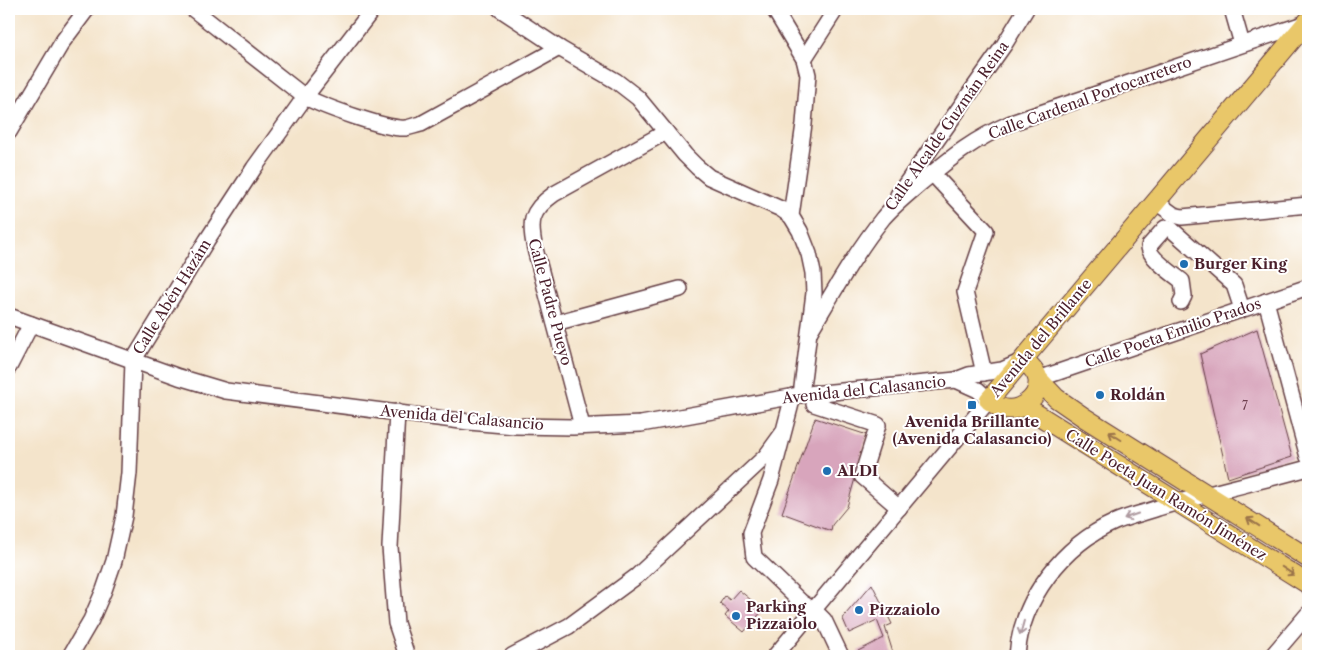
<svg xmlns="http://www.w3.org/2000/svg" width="1317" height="665" font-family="'Libre Caslon Text',serif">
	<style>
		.building { fill: #d8a5bc }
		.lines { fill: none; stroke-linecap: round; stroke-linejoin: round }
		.minor-casing { stroke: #643d43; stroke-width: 18 }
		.major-casing { stroke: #643d43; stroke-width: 21 }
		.minor { stroke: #fff; stroke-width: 15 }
		.major { stroke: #e9c769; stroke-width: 19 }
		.oneway { stroke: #9a734a }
		.oneway2 { stroke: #ae9aa0 }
		.poi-dot { fill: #1f6fb2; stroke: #fff; stroke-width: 2 }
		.labels { text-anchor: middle; stroke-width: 4; stroke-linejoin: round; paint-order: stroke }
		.number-label { font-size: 12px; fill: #6e404f }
		.street-label { font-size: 15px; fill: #4a1f2b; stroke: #fff }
		.poi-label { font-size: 15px; font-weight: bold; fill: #4a1f2b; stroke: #fff; text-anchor: start }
	</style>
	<rect width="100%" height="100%" fill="#fff"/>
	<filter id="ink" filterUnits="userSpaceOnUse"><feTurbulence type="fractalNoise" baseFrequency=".02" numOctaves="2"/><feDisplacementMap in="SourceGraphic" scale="10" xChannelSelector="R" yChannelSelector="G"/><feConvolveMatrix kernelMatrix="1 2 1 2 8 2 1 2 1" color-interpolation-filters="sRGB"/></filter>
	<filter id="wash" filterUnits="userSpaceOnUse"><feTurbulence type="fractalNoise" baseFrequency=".0096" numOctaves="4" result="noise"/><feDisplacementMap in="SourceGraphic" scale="20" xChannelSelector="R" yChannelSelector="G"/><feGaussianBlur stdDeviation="1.12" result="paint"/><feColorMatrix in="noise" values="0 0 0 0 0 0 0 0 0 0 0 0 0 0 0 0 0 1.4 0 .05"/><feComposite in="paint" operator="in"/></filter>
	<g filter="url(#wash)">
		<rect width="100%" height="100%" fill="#f4e4cb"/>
		<g id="blocks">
			<!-- building -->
			<g class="building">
				<path d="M1257,329L1292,457L1228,478L1200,354Z"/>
				<path d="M815,418L867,435L847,507L832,525L831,531L782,513Z"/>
				<path d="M872,584L892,624L885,627L894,656H861L858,651L884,638L877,620L849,633L843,619L845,615Z"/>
				<path d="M739,590L763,610L744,632L725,616L729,611L720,603L725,596L730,600Z"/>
			</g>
		</g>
	</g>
	<g filter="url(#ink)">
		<use href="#blocks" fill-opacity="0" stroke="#643d43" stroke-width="1"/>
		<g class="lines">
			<!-- minor casing -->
			<g class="minor-casing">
				<g id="minor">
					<path d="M193,9L305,97C323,106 387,130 406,128C411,127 416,125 421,124L559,48"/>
					<path d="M500,9L559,48L616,81L638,98L685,155L697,167L709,177L781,209L791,216"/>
					<path d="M774,9L804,59L808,75L804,124L791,216L800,231L809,254L813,273L814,293L801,395"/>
					<path d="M1232,9L1242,44"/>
					<path d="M804,59L836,9"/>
					<path d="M9,132L63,41L87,9"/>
					<path d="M932,173L986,231L965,292L984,373"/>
					<path d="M898,195L1004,45L1026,9"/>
					<path d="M1156,202L1174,215L1182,217L1308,205"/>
					<path d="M1266,301L1308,457"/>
					<path d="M1181,302L1184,296L1182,281C1173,274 1148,257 1149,246L1165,228L1171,229L1234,285L1242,309"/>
					<path d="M9,316L179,377L226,391L469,422L515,426L573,427L641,424L801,395L956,380L969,375L1002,370L1020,362"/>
					<path d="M555,323L680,289"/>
					<path d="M810,331C833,293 855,253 883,218C894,205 909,193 922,182C953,156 974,139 1011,123L1306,23"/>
					<path d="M9,367L31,324"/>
					<path d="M1038,379L1308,287"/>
					<path d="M814,393V404L878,425L862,476L899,508"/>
					<path d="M793,396L771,480L751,533L754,557L801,602L815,611L824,620L841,656"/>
					<path d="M397,412L390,547L396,623L407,656"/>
					<path d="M582,426L535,249C529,222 530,211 554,194L666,132"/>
					<path d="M70,656L91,620L104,590L114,561L124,516L129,473L133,361L207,240L254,168L305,97L373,9"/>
					<path d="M512,656L569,626L637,576L766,456L782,434"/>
					<path d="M775,656L989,400L978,390L956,380"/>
					<path d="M1017,656C1021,599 1063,545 1115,522C1129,516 1144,513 1158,508C1208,493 1258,482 1308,468"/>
					<path d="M1272,656L1308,614"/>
				</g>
			</g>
			<!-- major casing -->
			<g class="major-casing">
				<g id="major">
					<path d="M1024,360C1029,365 1037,371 1038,380C1040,399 1017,415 999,407C996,405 992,402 989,400L1308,21"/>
					<path d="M1038,379L1056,398L1085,418L1308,558"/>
					<path d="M1024,406L1308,584"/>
				</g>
			</g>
			<!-- minor -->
			<use href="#minor" class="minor"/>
			<!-- major -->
			<use href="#major" class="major"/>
		</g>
		<!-- one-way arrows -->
		<defs><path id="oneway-shaft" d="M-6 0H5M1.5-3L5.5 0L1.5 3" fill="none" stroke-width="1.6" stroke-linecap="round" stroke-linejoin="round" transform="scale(1.25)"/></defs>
		<g class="oneway">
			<use href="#oneway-shaft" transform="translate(1115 436) rotate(-148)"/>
			<use href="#oneway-shaft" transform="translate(1253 522) rotate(-147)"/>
			<use href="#oneway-shaft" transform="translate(1288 571) rotate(33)"/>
		</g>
		<g class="oneway2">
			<use href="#oneway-shaft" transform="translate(1131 516) rotate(161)"/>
			<use href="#oneway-shaft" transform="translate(1022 628) rotate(105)"/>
		</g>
	</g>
	<!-- markers -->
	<g class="poi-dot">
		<circle cx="1184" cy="264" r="5"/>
		<circle cx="1100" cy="395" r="5"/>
		<rect x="967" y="400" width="10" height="10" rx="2.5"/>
		<circle cx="827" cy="471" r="5"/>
		<circle cx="859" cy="610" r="5"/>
		<circle cx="736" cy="616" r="5"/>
	</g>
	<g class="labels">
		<!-- number labels -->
		<g class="number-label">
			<text x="1245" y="410">7</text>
		</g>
		<!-- street labels -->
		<g class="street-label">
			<text transform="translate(1090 98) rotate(-20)" y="5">Calle Cardenal Portocarretero</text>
			<text transform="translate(947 126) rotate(-55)" y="5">Calle Alcalde Guzmán Reina</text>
			<text transform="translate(172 297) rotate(-58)" y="5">Calle Abén Hazám</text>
			<text transform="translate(550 302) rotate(75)" y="5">Calle Padre Pueyo</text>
			<text transform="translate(1173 333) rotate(-19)" y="5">Calle Poeta Emilio Prados</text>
			<text transform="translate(1041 338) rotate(-50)" y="5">Avenida del Brillante</text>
			<text transform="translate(864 390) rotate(-6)" y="5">Avenida del Calasancio</text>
			<text transform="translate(462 418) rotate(5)" y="5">Avenida del Calasancio</text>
			<text transform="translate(1166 495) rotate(32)" y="5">Calle Poeta Juan Ramón Jiménez</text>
		</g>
		<!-- poi labels -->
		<g class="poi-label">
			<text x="1194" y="269">Burger King</text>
			<text x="1110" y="400">Roldán</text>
			<text x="972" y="427" text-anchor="middle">Avenida Brillante<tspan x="972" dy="17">(Avenida Calasancio)</tspan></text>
			<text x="837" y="476">ALDI</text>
			<text x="746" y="612">Parking<tspan x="746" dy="17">Pizzaiolo</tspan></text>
			<text x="869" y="615">Pizzaiolo</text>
		</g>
	</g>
	<!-- margin -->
	<rect width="1317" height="665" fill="none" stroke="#fff" stroke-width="30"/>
</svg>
